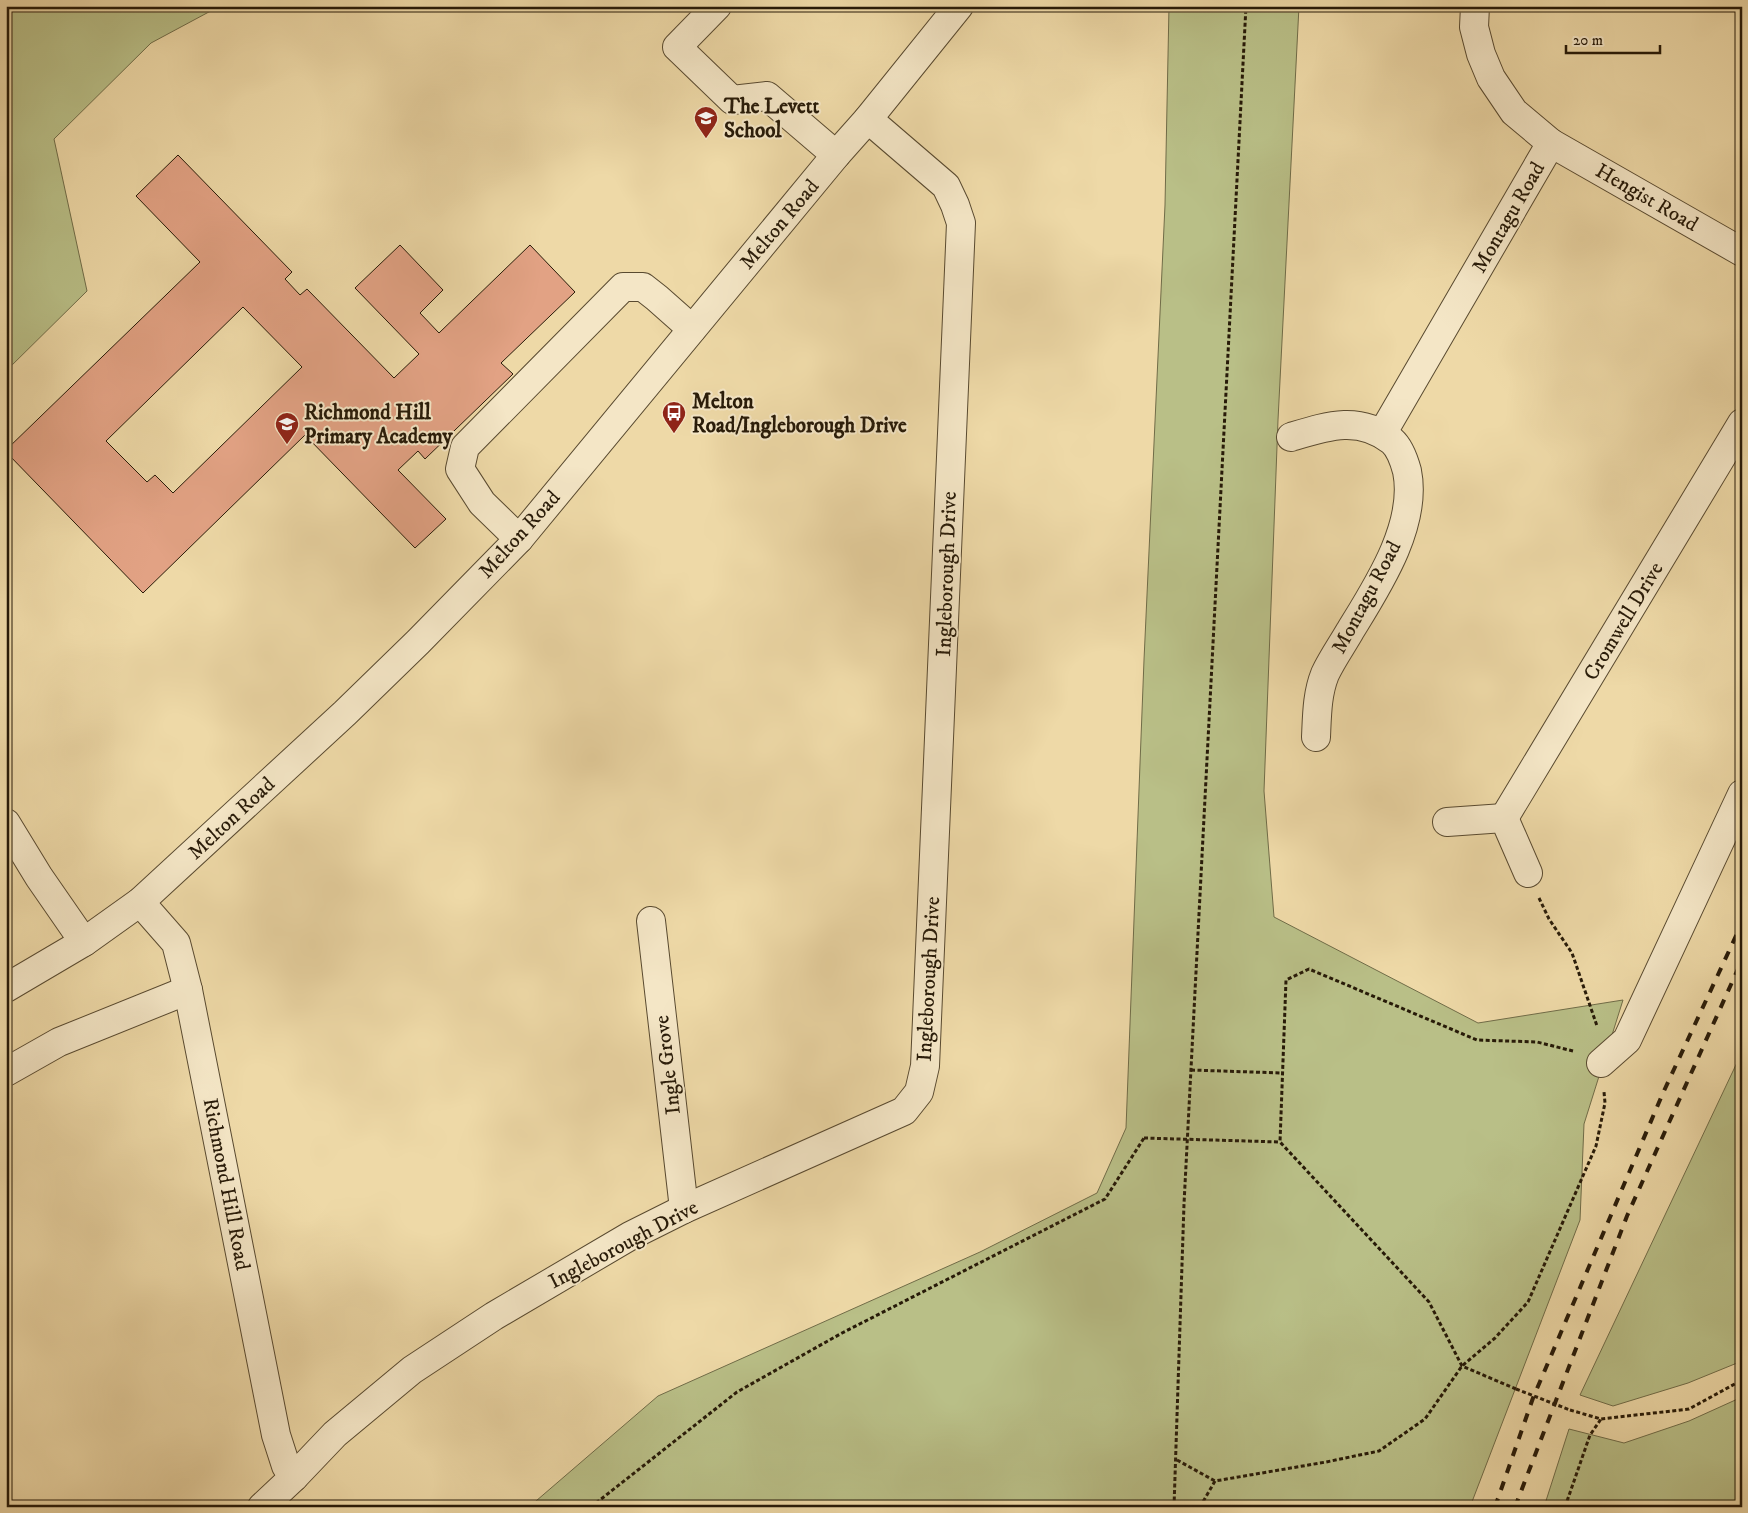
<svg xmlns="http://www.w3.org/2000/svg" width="1748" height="1513" font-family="'IM FELL DW Pica',serif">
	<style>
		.green { fill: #b9bf87; stroke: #706c48 }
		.building { fill: #e2a284; stroke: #271a08; fill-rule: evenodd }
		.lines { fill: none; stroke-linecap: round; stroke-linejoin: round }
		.minor-casing { stroke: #594a30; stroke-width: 30 }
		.path { stroke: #271a08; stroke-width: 3; stroke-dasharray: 4 2.5; stroke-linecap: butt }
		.minor { stroke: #f4e6c6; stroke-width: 28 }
		.rail { stroke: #271a08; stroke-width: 4; stroke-dasharray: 9 9; stroke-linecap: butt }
		.path-bridge { stroke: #271a08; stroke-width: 3; stroke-dasharray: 4 2.5; stroke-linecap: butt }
		.labels { text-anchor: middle; stroke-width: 4; stroke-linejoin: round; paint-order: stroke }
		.poi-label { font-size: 21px; font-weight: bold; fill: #271a08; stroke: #f4e6c6; text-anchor: start }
		.street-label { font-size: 21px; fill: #271a08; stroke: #f4e6c6 }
	</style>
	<rect width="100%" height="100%" fill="#eed9a7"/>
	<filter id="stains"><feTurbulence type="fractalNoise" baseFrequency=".004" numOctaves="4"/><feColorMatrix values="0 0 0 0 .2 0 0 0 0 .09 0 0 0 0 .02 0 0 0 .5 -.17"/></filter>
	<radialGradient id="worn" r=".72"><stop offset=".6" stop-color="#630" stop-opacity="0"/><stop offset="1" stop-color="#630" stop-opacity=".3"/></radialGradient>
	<!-- green -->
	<g class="green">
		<path d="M6,6H220L151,43L54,139L87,291L6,371Z"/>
		<path d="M1169,6H1299L1278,420L1264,791L1274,917L1478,1023L1623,1000L1584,1124L1580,1220L1470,1507H529L658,1396L980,1252L1097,1193L1126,1128L1144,660L1165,205Z"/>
		<path d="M1742,1052V1361L1688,1383L1613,1406L1580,1395Z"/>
		<path d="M1742,1397V1507H1544L1569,1429L1624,1443L1689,1421Z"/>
	</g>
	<!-- building -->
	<path class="building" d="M178,155L292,272L285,279L300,295L307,289L394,378L419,354L355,288L400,245L443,290L420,313L439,333L530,245L575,292L501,363L513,374L425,459L418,451L398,470L446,519L415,548L305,435L143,593L6,452V450L200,262L136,196ZM243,307L302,367L173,493L155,475L147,482L106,441Z"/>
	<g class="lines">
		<!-- minor casing -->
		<g class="minor-casing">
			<g id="minor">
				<path d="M717,6L677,47L732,100L767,96L836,155"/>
				<path d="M1551,143L1742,252"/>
				<path d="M1382,434L1551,143L1514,112L1491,78L1481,54L1474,27L1475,6"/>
				<path d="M1291,437C1327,426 1359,415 1392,441C1400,448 1404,460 1407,471C1418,525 1377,587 1350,631C1342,645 1332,659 1325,674C1317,694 1317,715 1316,737"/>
				<path d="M519,539L482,503L460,469L465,447L623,287H643L657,298L692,329"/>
				<path d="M1504,818L1742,423"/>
				<path d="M1447,822L1504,818L1528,873"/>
				<path d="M6,823L39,877L84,942"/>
				<path d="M140,902L176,943L188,990L276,1435L286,1466L294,1477"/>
				<path d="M651,921L684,1209"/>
				<path d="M6,988L84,942L140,902L345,713L418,642L519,539L836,155L868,119L959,6"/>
				<path d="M1601,1063L1627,1040L1742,794"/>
				<path d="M6,1072L59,1042L188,990"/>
				<path d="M262,1507L294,1477L335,1434L412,1370L494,1316L630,1236L684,1209L904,1111L919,1092L925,1066L961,223L955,205L946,186L868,119"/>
			</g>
		</g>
		<!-- path -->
		<g class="path">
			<path d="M1539,898L1549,919L1572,953L1597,1026"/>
			<path d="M1191,1070L1282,1073"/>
			<path d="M1516,1389L1462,1366L1429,1302L1280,1142L1286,980L1309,969L1477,1040L1537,1042L1573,1051"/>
			<path d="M1570,1410L1601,1419L1689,1409L1742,1380"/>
			<path d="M1177,1460L1215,1481"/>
			<path d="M591,1507L737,1392L842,1333L1105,1199L1144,1138"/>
			<path d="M1174,1507L1184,1204L1246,6"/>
			<path d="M1200,1507L1215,1481L1326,1462L1379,1451L1425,1419L1462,1366L1495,1338L1528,1302L1596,1146L1605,1103L1604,1092"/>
			<path d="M1565,1507L1590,1435L1601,1419"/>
		</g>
		<!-- minor -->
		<use href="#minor" class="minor"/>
		<!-- rail -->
		<g class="rail">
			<path d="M1495,1507L1533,1398L1663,1093L1742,923"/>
			<path d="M1515,1507L1627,1216L1742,960"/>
		</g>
		<!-- path-bridge -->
		<g class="path-bridge">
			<path d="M1144,1138L1280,1142"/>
			<path d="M1516,1389L1570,1410"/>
		</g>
	</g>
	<!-- icons -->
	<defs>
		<g id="school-pin" transform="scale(1.25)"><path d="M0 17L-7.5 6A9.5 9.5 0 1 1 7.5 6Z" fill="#8f2418" stroke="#f4e6c6"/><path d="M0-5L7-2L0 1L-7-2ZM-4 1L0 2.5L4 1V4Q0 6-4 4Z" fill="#fff"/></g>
		<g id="bus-pin" transform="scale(1.25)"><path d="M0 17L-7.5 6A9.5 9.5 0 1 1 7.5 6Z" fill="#8f2418" stroke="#f4e6c6"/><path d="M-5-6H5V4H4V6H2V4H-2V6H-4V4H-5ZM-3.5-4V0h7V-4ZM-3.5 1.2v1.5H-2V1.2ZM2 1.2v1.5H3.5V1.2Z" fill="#fff"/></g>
	</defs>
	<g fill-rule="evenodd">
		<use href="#school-pin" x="706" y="118"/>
		<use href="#bus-pin" x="674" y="413"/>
		<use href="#school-pin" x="287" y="424"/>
	</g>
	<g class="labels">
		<!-- poi labels -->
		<g class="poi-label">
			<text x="724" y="113">The Levett<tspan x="724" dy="24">School</tspan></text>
			<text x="692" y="408">Melton<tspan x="692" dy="24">Road/Ingleborough Drive</tspan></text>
			<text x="304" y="419">Richmond Hill<tspan x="304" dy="24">Primary Academy</tspan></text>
		</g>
		<!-- street labels -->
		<g class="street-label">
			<text transform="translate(1647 197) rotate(30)" y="7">Hengist Road</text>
			<text transform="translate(1508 217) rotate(-60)" y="7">Montagu Road</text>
			<text transform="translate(779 224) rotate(-50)" y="7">Melton Road</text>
			<text transform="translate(519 534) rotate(-48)" y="7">Melton Road</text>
			<text transform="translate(946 574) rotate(-88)" y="7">Ingleborough Drive</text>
			<text transform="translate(1366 597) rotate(-62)" y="7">Montagu Road</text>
			<text transform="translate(1623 621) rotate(-59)" y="7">Cromwell Drive</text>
			<text transform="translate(231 818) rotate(-43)" y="7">Melton Road</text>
			<text transform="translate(928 979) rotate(-87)" y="7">Ingleborough Drive</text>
			<text transform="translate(667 1065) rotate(-97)" y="7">Ingle Grove</text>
			<text transform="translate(227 1184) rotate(79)" y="7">Richmond Hill Road</text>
			<text transform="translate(623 1244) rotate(-28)" y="7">Ingleborough Drive</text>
		</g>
	</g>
	<!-- margin -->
	<rect width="1748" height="1513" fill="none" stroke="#eed9a7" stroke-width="25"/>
	<rect x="8" y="8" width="1733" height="1498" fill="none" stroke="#271a08" stroke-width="2.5"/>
	<rect x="12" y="12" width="1723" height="1488" fill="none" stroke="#271a08"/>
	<!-- scale -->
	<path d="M1566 45v8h94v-8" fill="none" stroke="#271a08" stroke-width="2.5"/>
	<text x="1573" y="45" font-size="15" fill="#271a08" stroke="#f4e6c6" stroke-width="4" paint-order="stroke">20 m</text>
	<rect width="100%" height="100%" filter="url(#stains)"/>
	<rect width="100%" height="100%" fill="url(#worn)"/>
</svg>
